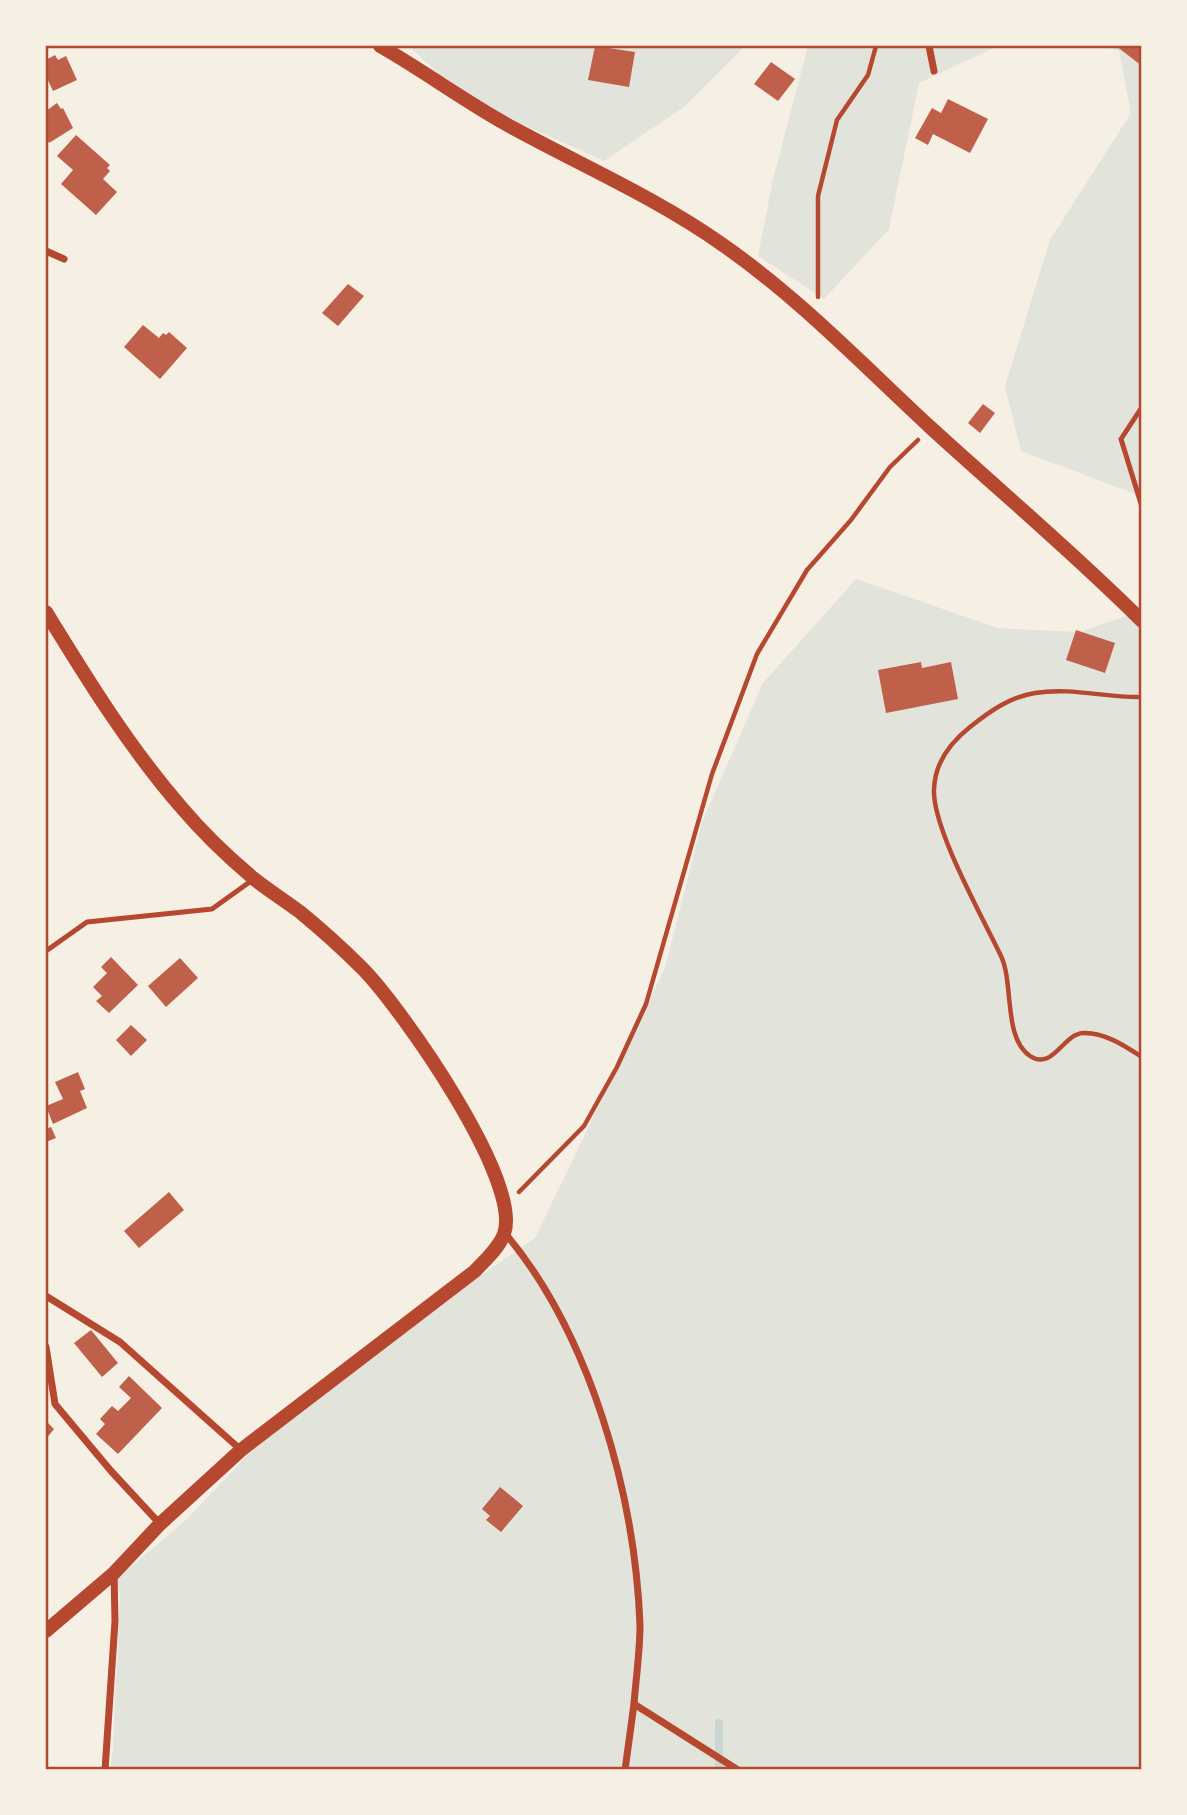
<svg xmlns="http://www.w3.org/2000/svg" width="1187" height="1815" font-family="'DejaVu Sans',sans-serif">
	<style>
		.green { fill: #e2e4dc }
		.lines { fill: none; stroke-linecap: round; stroke-linejoin: round }
		.stream { stroke: #c9d6d2; stroke-width: 8 }
		.building { fill: #bf614a }
		.path { stroke: #b5482f; stroke-width: 4.5 }
		.service { stroke: #b5482f; stroke-width: 5 }
		.minor { stroke: #b5482f; stroke-width: 7 }
		.secondary { stroke: #b5482f; stroke-width: 14 }
		.neatline { fill: none; stroke: #b5482f; stroke-width: 2.5 }
	</style>
	<rect width="100%" height="100%" fill="#f6efe4"/>
	<!-- green -->
	<g class="green">
		<path d="M409,46H745L684,107L604,161L484,107L446,77H442Z"/>
		<path d="M808,46H998L919,83L889,229L824,299L758,256L773,179Z"/>
		<path d="M1099,46H1141V496L1021,451L1005,386L1050,240L1131,113L1119,51Z"/>
		<path d="M856,579L998,628L1079,632L1141,611V1769L110,1770L113,1748L120,1594L113,1582L186,1520L289,1412L412,1323L535,1238L665,968L702,822L763,683Z"/>
	</g>
	<g class="lines">
		<!-- stream -->
		<path class="stream" d="M719,1723V1770"/>
	</g>
	<!-- building -->
	<g class="building">
		<path d="M595,46L635,52L629,87L588,80Z"/>
		<path d="M1116,46H1142V66Z"/>
		<path d="M55,55L58,60L66,56L77,80L53,91L46,76V60Z"/>
		<path d="M771,62L795,79L778,101L754,84Z"/>
		<path d="M948,99L988,119L970,153L933,134L928,145L915,138L932,108L941,113Z"/>
		<path d="M57,103L61,109L63,108L73,128L49,143L46,137V111Z"/>
		<path d="M76,135L110,165L107,168L110,171L103,179L117,192L96,215L61,184L73,170L57,156Z"/>
		<path d="M348,284L364,296L338,326L322,313Z"/>
		<path d="M143,325L159,338L163,333L166,335L169,332L187,348L160,379L124,347Z"/>
		<path d="M983,404L995,413L980,433L968,423Z"/>
		<path d="M1076,630L1115,643L1105,673L1066,660Z"/>
		<path d="M921,662L922,668L951,662L958,699L886,713L878,670Z"/>
		<path d="M111,957L138,985L109,1013L96,1001L102,996L93,987L107,973L101,967Z"/>
		<path d="M180,958L198,978L166,1007L148,986Z"/>
		<path d="M131,1025L147,1040L131,1056L116,1040Z"/>
		<path d="M78,1072L85,1089L80,1091L87,1108L53,1124L46,1106L63,1099L55,1082Z"/>
		<path d="M51,1127L56,1138L46,1142V1129Z"/>
		<path d="M169,1192L184,1210L139,1248L124,1231Z"/>
		<path d="M91,1330L118,1363L102,1377L74,1343Z"/>
		<path d="M129,1376L162,1408L118,1454L96,1434L105,1424L100,1419L112,1406L118,1411L131,1398L119,1387Z"/>
		<path d="M46,1421L54,1429L46,1439Z"/>
		<path d="M500,1487L523,1506L501,1532L486,1520L490,1516L482,1509Z"/>
	</g>
	<g class="lines">
		<!-- path -->
		<g class="path">
			<path d="M818,297V196L837,120L868,75L876,46"/>
			<path d="M1142,697C1106,698 1072,687 1035,693C1010,697 990,711 970,727C951,742 935,762 934,789C932,828 983,918 1001,956C1014,983 1003,1038 1030,1056C1053,1071 1063,1034 1083,1033C1104,1032 1125,1046 1142,1057"/>
			<path d="M519,1192L584,1126L617,1067L646,1004L712,774L757,654L807,570L851,520L890,467L918,440"/>
		</g>
		<!-- service -->
		<g class="service">
			<path d="M1142,407L1121,439L1142,507"/>
			<path d="M46,951L87,922L212,909L251,881"/>
		</g>
		<!-- minor -->
		<g class="minor">
			<path d="M929,46L934,71"/>
			<path d="M46,251L64,259"/>
			<path d="M505,1233C590,1334 635,1494 640,1625C640,1651 636,1678 634,1704L738,1770"/>
			<path d="M46,1296L120,1342L241,1450"/>
			<path d="M46,1347L55,1404L111,1471L160,1524"/>
			<path d="M105,1770L115,1621L114,1573"/>
			<path d="M625,1770L634,1704"/>
		</g>
		<!-- secondary -->
		<g class="secondary">
			<path d="M380,46C426,72 468,104 515,129C585,167 658,199 723,245C799,298 863,365 930,427C1001,492 1074,553 1142,621"/>
			<path d="M46,612C87,679 129,747 181,807C203,833 227,856 253,878C268,890 284,900 300,912C322,930 343,949 363,969C401,1008 523,1181 504,1234C499,1248 485,1260 475,1271L241,1450L160,1524L114,1573L46,1631"/>
		</g>
	</g>
	<!-- border -->
	<rect width="1187" height="1815" fill="none" stroke="#f6efe4" stroke-width="94"/>
	<rect x="47" y="47" width="1093" height="1721" class="neatline"/>
</svg>
